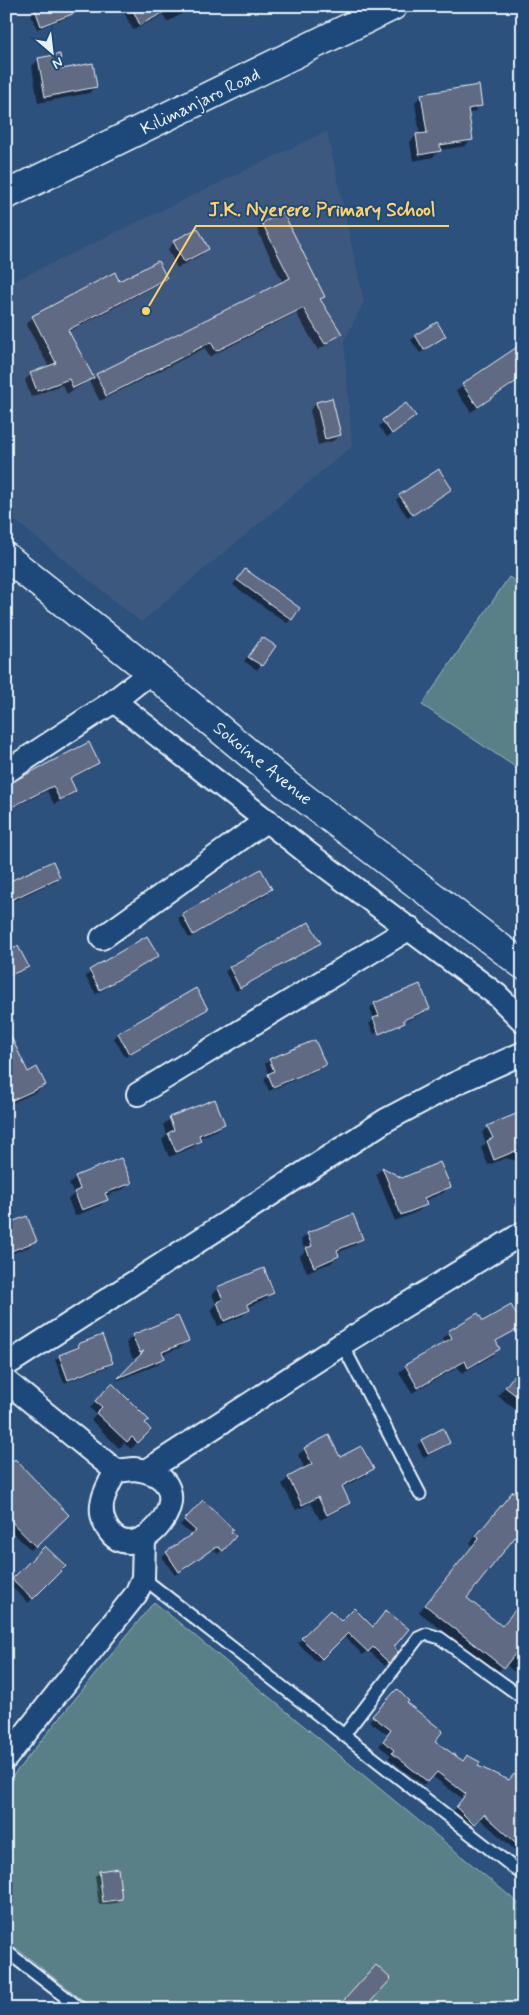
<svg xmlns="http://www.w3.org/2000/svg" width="529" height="2015" font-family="Mynerve,sans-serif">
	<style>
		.built { fill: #3c597e }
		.green { fill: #598086; stroke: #a0b8bf }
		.shadow { fill: #0007 }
		.building { fill: #616b82; stroke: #e8f1f8 }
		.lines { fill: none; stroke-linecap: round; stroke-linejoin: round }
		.lane-casing { stroke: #e8f1f8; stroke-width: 15 }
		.street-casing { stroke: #e8f1f8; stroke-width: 26 }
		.secondary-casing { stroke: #e8f1f8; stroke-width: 31 }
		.lane { stroke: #1f4a7a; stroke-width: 11 }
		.street { stroke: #1f4a7a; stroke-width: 22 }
		.secondary { stroke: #1f4a7a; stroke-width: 28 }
		.labels { text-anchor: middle; stroke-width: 4; stroke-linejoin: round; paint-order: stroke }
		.street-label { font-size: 18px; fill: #e8f1f8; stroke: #1f4a7a }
		.leader { fill: none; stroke: #ffd166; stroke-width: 2 }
		.callout-dot { fill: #ffd166; stroke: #1f4a7a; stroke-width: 2 }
		.callout-label { font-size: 19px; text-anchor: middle; font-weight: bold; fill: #ffd166; stroke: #1f4a7a; stroke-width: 4; stroke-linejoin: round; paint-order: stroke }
	</style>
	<rect width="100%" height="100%" fill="#2c517c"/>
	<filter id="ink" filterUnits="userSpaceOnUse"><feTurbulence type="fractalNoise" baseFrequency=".02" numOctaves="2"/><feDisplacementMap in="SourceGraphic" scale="10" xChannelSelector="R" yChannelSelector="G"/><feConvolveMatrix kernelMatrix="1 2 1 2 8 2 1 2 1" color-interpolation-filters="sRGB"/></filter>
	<g filter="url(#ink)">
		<!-- built -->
		<path class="built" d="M327,131L364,302L344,341L352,446L141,622L6,513V285Z"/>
		<!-- green -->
		<g class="green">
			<path d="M509,577L523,586V772L422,705Z"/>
			<path d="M154,1602L523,1907V2009H94L6,1940V1784Z"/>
		</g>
		<!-- shadow -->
		<g class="shadow">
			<path d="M46,6L70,14L66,18L37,29L31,15Z"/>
			<path d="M130,6H185L187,8L180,15L167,22L163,15L133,30L124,12Z"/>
			<path d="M59,56L61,71L96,86L89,93L38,103L32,66L38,60Z"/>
			<path d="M422,95L481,106L474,112L467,114L471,139L465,146L440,150L433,157L413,161L410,142L416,136L420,135L415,102Z"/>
			<path d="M263,224L324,296L320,300L341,334L334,340L318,350L296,313L209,357L205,348L100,401L89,381L67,394L62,385L31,397L25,380L31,374L49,367L26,324L33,317L118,282L165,278L159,284L68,332L93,379L283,283L257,230Z"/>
			<path d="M174,242L208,249L201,255L177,268L168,249Z"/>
			<path d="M436,323L444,336L420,353L411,340Z"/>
			<path d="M523,345V378L471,412L456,391Z"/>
			<path d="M316,403L340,435L333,441L318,445L310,410Z"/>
			<path d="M406,404L410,420L387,437L379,426Z"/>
			<path d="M450,489L408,518L396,500L400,496Z"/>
			<path d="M245,571L291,619L287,623L233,585Z"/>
			<path d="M262,638L274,647L257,670L244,661Z"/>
			<path d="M98,762L92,768L69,779L75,791L70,796L54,804L47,791L6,811V793Z"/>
			<path d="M260,870L271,889L267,894L189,938L178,919L182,915Z"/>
			<path d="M59,876L55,881L7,904L6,885Z"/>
			<path d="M308,924L319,942L315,947L236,991L225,972L229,968Z"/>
			<path d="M147,938L157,956L96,994L85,976Z"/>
			<path d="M6,953L27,967L6,979Z"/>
			<path d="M195,990L206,1009L202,1013L125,1057L114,1038L118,1034Z"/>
			<path d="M375,1004L428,1009L424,1013L403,1022L400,1026V1024L374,1034L369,1024L374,1019L370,1008Z"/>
			<path d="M6,1041L27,1073L44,1084L38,1091L6,1106Z"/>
			<path d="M270,1060L324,1065L320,1069L269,1091L264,1079L269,1074L265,1064Z"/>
			<path d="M523,1113V1163L506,1158L488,1165L481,1148L486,1143L482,1133L488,1127Z"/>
			<path d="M170,1119L224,1123L217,1130L199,1138L200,1141L193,1147L169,1157L162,1140L167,1135L163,1125Z"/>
			<path d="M382,1169L402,1179L449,1187L443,1193L424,1201L425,1204L419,1211L395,1221L376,1174Z"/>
			<path d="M76,1178L130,1182L124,1189L105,1196L106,1200L100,1206L75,1216L68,1199L74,1194L69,1184Z"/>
			<path d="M6,1225L35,1240L29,1247L10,1254L11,1258L6,1263Z"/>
			<path d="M308,1234L362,1239L355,1245L337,1253L338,1256L331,1263L307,1272L300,1256L305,1251L301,1240Z"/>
			<path d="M218,1288L272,1292L266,1299L247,1307L248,1310L242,1316L218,1326L211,1309L216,1304L212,1294Z"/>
			<path d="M483,1323L521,1326L495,1343L499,1349L492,1356L462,1373L458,1367L412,1393L399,1373L406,1366L445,1343L442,1338L449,1332Z"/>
			<path d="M133,1336L187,1341L181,1347L162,1355L163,1358L157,1365L116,1381L142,1355L133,1359L126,1343Z"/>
			<path d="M79,1345L111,1363L107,1367L64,1383L55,1360Z"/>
			<path d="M523,1363V1415L498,1396Z"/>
			<path d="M112,1385L149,1430L131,1449L124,1443L119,1448L91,1420L96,1414L90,1408Z"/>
			<path d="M422,1441L449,1443L424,1458L417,1445Z"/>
			<path d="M305,1449L372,1469L365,1476L341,1488L349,1502L342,1509L320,1520L311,1503L296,1510L282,1484L288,1478L305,1469L298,1455Z"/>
			<path d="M6,1469L67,1515L31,1550L6,1526Z"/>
			<path d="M513,1492L465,1598L501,1627L523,1598V1679L505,1664L497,1673L419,1612L473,1546L470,1543Z"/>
			<path d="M203,1502L234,1536L218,1554L214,1550L208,1552L175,1575L162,1557L192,1535L180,1525Z"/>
			<path d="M45,1547L64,1566L28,1603L9,1584Z"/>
			<path d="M330,1611L341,1622L392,1647L388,1662L385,1666L368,1650L363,1655L344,1636L317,1662L298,1643Z"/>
			<path d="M397,1691L433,1742L462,1762L467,1757L476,1767L509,1781L523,1767V1857L479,1818L468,1828L453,1812L463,1799L432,1776L423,1785L388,1758L391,1755L379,1746L388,1735L369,1721Z"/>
			<path d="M100,1872L120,1899L116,1903L99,1905L95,1876Z"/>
		</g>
		<!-- building -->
		<g class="building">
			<path d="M43,6H88V8L41,26L35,9Z"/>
			<path d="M131,6H176L140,25Z"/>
			<path d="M60,54L62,69L93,63L97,87L45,97L38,58Z"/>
			<path d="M479,85L482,106L468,109L473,140L440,145L441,151L419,155L416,134L427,133L421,94Z"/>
			<path d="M283,212L325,297L320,299L342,334L325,344L303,308L216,351L211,342L106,396L96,374L290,278L262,223Z"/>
			<path d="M198,228L209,249L184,262L173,241Z"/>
			<path d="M158,261L167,278L68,330L94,378L73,388L69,379L37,391L30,373L56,363L32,316L115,272L119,281Z"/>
			<path d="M437,322L446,336L424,350L415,335Z"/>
			<path d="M523,343V377L478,407L462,384Z"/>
			<path d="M332,398L341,435L325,439L316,402Z"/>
			<path d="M406,403L416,416L392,434L382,420Z"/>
			<path d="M439,469L452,489L413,515L399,495Z"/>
			<path d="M245,569L300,608L292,620L237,580Z"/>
			<path d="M262,637L276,646L262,666L248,657Z"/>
			<path d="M89,742L99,763L70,778L76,791L60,800L53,786L6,810V785Z"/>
			<path d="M53,861L60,877L11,900L6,890V883Z"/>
			<path d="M261,869L272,889L193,935L182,914Z"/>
			<path d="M309,922L321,943L240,988L229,967Z"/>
			<path d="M147,936L159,956L100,990L89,970Z"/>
			<path d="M18,946L29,967L6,977V952Z"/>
			<path d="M420,984L430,1009L403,1020L405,1023L379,1034L373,1018L379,1016L374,1003Z"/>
			<path d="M196,988L208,1009L129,1054L118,1033Z"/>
			<path d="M6,1026L28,1072L37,1067L46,1085L6,1103V1082L13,1078L6,1064Z"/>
			<path d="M315,1040L326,1065L273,1087L268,1074L274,1071L269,1059Z"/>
			<path d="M215,1099L225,1124L199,1135L201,1141L176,1152L168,1133L174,1130L169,1117Z"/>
			<path d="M523,1111V1140L517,1143L520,1149L494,1160L487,1141L493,1138L487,1126Z"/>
			<path d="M121,1158L132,1183L105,1193L108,1200L82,1210L74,1192L80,1189L75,1176Z"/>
			<path d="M440,1162L451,1187L424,1198L427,1205L401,1215L382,1167L402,1178Z"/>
			<path d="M353,1214L363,1239L337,1250L339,1256L314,1267L306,1248L312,1246L307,1233Z"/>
			<path d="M27,1216L37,1241L6,1253V1224Z"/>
			<path d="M264,1268L274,1293L247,1304L250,1310L224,1321L217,1302L223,1299L217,1287Z"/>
			<path d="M511,1305L523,1326L496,1341L500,1349L468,1368L465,1361L418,1388L405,1365L452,1338L448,1331L478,1313L483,1321Z"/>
			<path d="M178,1316L189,1341L162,1352L165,1358L118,1378L144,1351L140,1353L132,1335Z"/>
			<path d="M102,1335L113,1363L68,1380L59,1355L79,1347L78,1344Z"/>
			<path d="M523,1364V1401L505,1387Z"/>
			<path d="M112,1383L149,1420L145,1423L151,1430L138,1443L132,1437L127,1442L96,1413L102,1407L95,1401Z"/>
			<path d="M443,1428L450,1443L428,1454L421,1440Z"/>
			<path d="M329,1435L340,1457L361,1446L374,1469L342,1486L350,1503L327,1515L318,1497L302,1505L288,1477L312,1464L304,1448Z"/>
			<path d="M15,1459L69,1515L36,1547L6,1516V1467Z"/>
			<path d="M513,1491L523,1499V1527L467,1598L502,1626L523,1600V1644L504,1668L425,1605L479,1538L476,1536Z"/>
			<path d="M203,1500L233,1529L231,1532L236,1536L223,1551L218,1547L214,1548L179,1572L166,1552L196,1531L184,1520Z"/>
			<path d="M45,1546L66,1566L33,1599L12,1579Z"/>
			<path d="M354,1608L373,1627L386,1610L409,1629L394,1647L398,1652L389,1663L373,1647L368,1652L348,1633L322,1659L301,1638L330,1610L341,1621Z"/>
			<path d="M397,1689L409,1701L407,1703L443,1731L435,1741L463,1761L467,1755L480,1762L478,1766L509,1780L514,1774L523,1781V1849L484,1814L474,1825L456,1807L466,1794L437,1772L428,1782L392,1753L394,1750L383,1741L391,1730L372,1716Z"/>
			<path d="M118,1868L122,1899L103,1902L99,1871Z"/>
			<path d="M376,1965L391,1979L364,2009H336Z"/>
		</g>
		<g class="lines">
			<!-- lane casing -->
			<g class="lane-casing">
				<g id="lane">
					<path d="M342,1344L420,1494"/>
					<path d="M143,1578L523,1875"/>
					<path d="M344,1735L418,1638L427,1634L440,1638L523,1698"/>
					<path d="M6,1951L81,2009"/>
				</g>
			</g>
			<!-- street casing -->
			<g class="street-casing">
				<g id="street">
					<path d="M114,701L309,854L497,995L523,1021"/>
					<path d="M6,772L114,701L151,672"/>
					<path d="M102,938L267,820"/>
					<path d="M138,1094L410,928"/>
					<path d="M6,1365L386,1120L454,1084L523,1053"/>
					<path d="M6,1381L116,1471"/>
					<path d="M134,1469C215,1478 139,1574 109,1531C94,1509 105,1491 116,1471Z"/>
					<path d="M148,1470L342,1344L523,1233"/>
					<path d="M6,1758L136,1594L143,1578L144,1540"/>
				</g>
			</g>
			<!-- secondary casing -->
			<g class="secondary-casing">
				<g id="secondary">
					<path d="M6,195L393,6"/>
					<path d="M6,557L151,672L287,785L523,965"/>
				</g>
			</g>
			<!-- lane -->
			<use href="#lane" class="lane"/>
			<!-- street -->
			<use href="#street" class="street"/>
			<!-- secondary -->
			<use href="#secondary" class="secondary"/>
		</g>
	</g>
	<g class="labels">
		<!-- street labels -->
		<g class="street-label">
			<text transform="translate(200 101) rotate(-26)" y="6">Kilimanjaro Road</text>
			<text transform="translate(263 763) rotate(39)" y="6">Sokoine Avenue</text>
		</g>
	</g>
	<!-- callouts -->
	<path class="leader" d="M146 311L196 226H449"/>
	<circle class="callout-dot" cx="146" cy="311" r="5"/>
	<g class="callout-label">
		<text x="322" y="216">J.K. Nyerere Primary School</text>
	</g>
	<!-- margin -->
	<rect width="529" height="2015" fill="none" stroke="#1f4a7a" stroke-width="25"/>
	<rect x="12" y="12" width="504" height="1990" fill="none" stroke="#e8f1f8" stroke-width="2" filter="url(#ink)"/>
	<!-- north arrow -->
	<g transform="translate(52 52) rotate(152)" stroke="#1f4a7a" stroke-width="4" paint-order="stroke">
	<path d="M0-4L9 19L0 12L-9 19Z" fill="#e8f1f8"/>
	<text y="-8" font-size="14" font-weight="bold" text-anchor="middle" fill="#e8f1f8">N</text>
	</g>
</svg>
